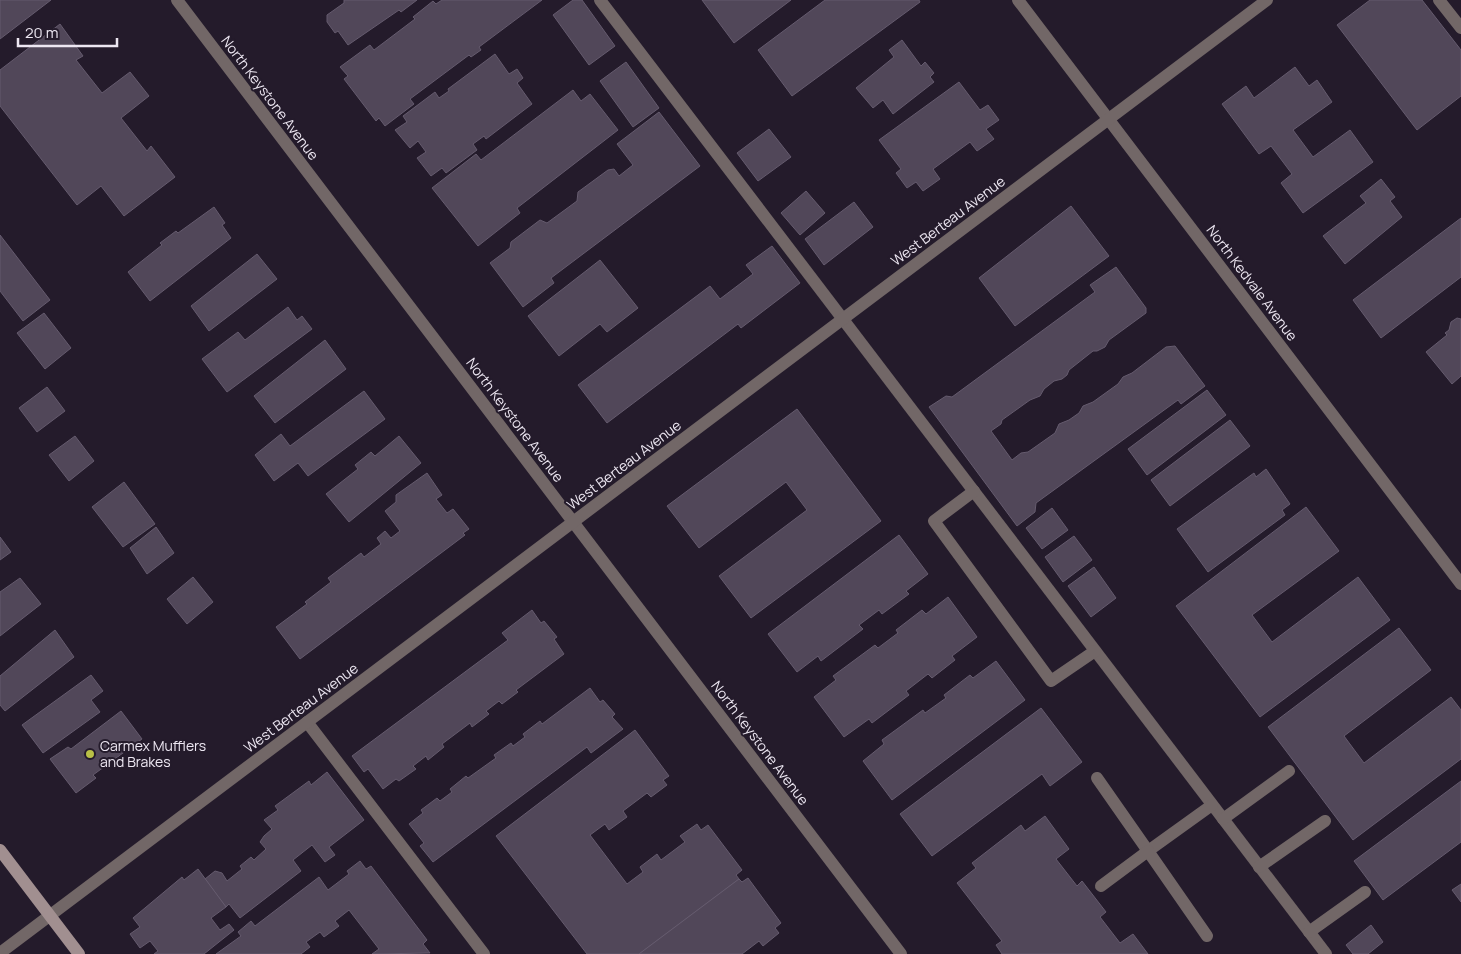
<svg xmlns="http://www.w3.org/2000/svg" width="1461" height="954" font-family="Manrope,sans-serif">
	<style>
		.building { fill: #514759; stroke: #655b6e }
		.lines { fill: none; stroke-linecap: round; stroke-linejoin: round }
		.service { stroke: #726767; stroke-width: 12 }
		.minor { stroke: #726767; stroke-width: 12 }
		.secondary { stroke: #a18f90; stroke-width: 12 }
		.poi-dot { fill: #b9c046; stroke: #241b2b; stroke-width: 2 }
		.labels { text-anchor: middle; stroke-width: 4; stroke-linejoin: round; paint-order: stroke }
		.street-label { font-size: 14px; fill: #ede7f2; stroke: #241b2b }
		.poi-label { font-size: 14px; fill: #ede7f2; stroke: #241b2b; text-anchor: start }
	</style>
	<rect width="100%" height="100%" fill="#241b2b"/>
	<!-- building -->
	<g class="building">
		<path d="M0,0H51L0,39Z"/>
		<path d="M344,0H417L401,12L399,10L348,45L338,31L335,33L327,22V15L344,3Z"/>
		<path d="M442,0H542L479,47L481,50L471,57L469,55L410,99L414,104L385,126L379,118L376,121L344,79L348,76L340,67L370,45L374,50L415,19L413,17L433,1L436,4Z"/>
		<path d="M573,0H582L615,46L589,65L553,15Z"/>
		<path d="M702,0H791L734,43Z"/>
		<path d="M825,0H919L920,2L792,96L758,50Z"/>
		<path d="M1370,0H1422L1461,50V96L1417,130L1337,25Z"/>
		<path d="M60,24L83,56L76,60L102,93L130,72L149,96L121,118L147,151L151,146L175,177L124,216L101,186L77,205L0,106V70Z"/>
		<path d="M902,40L921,66L925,62L934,73L930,77L934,82L893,114L883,100L873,108L856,88L894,57L889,50Z"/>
		<path d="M495,54L509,74L517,69L523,78L517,83L532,104L486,139L484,136L473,144L477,150L446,173L442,168L431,176L417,158L426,152L418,141L410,148L395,130L407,122L403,116L435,92L439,98L449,91L448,89Z"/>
		<path d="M626,62L659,108L633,127L600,81Z"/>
		<path d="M1295,67L1309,86L1317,80L1332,102L1293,130L1313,157L1350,130L1373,162L1303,213L1281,183L1292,174L1271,146L1259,154L1222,104L1246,86L1254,98Z"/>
		<path d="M959,82L980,110L988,105L999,120L986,129L994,139L977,151L970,142L933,169L940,179L923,191L916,182L907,188L896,173L901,169L879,140Z"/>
		<path d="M573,90L581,101L590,94L618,130L517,208L520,213L478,246L432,188L476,154L481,160Z"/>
		<path d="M659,112L700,166L551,278L554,283L523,307L490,263L510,248L511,242L540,220L547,223L577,201L578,192L608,170L614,169L619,176L633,165L617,144Z"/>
		<path d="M769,129L791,157L758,181L737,153Z"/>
		<path d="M1381,179L1395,197L1390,201L1402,217L1345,264L1323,236L1366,203L1360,196Z"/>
		<path d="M806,191L825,213L800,235L781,213Z"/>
		<path d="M854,202L873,227L824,265L805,239Z"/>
		<path d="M1071,206L1109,256L1015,326L979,278Z"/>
		<path d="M214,207L225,223L222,225L231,238L150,301L128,272L162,245L160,243L176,231L178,233Z"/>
		<path d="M1461,218V277L1381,338L1353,300Z"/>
		<path d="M0,235L50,300L23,321L0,291Z"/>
		<path d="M772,246L800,283L741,328L738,324L607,423L578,385L710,286L720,299L753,274L746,265Z"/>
		<path d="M257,254L277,279L209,331L191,306Z"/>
		<path d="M600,260L638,308L607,332L600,324L559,356L528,316Z"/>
		<path d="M1116,267L1146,308V313L1109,340L1105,347L1097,351H1093L1069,370L1067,375L1062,379L1054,381L1044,389L1040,396L1030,400L1002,420L1001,424L991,431L1012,460L1021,453L1028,452L1055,433L1059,424L1069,420L1079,413L1083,406L1093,402L1118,384L1123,377L1132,373L1166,347L1175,346L1205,386L1181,404L1178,400L1036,503L1035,512L1017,526L929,407L946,396L952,397L1095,292L1090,285Z"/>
		<path d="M288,307L297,320L302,316L312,329L227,392L202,359L238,332L245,340Z"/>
		<path d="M44,313L71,348L45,369L17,333Z"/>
		<path d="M1457,318L1461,319V376L1452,384L1426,352L1447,335L1445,333L1449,330L1451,322Z"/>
		<path d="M325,340L346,369L275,423L254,396Z"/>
		<path d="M47,387L65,411L37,432L19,408Z"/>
		<path d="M1207,390L1226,415L1147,475L1128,449Z"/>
		<path d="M364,391L385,419L308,476L298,463L274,481L255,455L281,434L290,446Z"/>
		<path d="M797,409L881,521L751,618L719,576L807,510L786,482L699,548L667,506Z"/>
		<path d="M1230,420L1250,446L1170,506L1151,480Z"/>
		<path d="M75,436L94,461L69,481L49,455Z"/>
		<path d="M399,436L421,463L349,522L326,494L358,469L355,465L371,452L375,456Z"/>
		<path d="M1266,469L1290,504L1282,510L1285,515L1208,572L1177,529L1254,473L1256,477Z"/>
		<path d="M427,473L442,495L436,499L447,513L453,509L469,529L463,533L465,535L300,659L276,627L307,604L305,602L331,582L328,578L361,553L364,557L381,544L377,538L385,531L391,538L400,531L385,511L396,502V495Z"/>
		<path d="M124,482L155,524L123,547L92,507Z"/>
		<path d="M1306,507L1339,551L1252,615L1272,642L1358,577L1390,620L1260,717L1176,606Z"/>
		<path d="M1052,508L1068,530L1042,549L1026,528Z"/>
		<path d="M156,527L174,553L147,574L130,548Z"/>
		<path d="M899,535L928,574L906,591L909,594L882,614L879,610L859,625L863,629L821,661L818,656L797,672L768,634Z"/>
		<path d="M1074,536L1092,560L1063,582L1045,557Z"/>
		<path d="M0,537L11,552L0,560Z"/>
		<path d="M1094,567L1116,598L1091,617L1068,586Z"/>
		<path d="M193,577L213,602L187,624L167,599Z"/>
		<path d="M20,578L41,604L0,636V592Z"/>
		<path d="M948,597L977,637L952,656L955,660L932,678L928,674L906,691L909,695L872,723L869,719L844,737L814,697L836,680L833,676L875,645L878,648L898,633L896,630L922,610L926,614Z"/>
		<path d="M532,610L541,623L544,621L557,637L554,639L564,654L516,690L518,692L502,704L499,701L486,711L489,714L472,727L470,723L442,744L444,747L428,760L426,756L413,766L416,769L399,781L396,779L383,789L368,769L364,772L352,756L508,640L502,633Z"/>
		<path d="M1399,628L1431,670L1344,736L1364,763L1451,697L1461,710V759L1353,840L1268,727Z"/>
		<path d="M55,630L74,657L5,711L0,705V676Z"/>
		<path d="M996,661L1025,700L892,800L863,761L884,744L882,740L923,710L925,713L946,698L944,695L970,675L973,678Z"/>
		<path d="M91,675L103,691L91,700L100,712L43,753L22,725Z"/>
		<path d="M590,688L600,702L603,700L615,714L612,717L623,729L591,753L587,747L433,862L420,846L424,843L409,824L423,813L421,810L437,798L440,801L452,792L450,789L466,776L468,778L496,758L494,755L511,743L513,746L525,737L523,734L540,721L542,724Z"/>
		<path d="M1041,708L1082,762L1050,786L1042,774L932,856L900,814Z"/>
		<path d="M121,711L142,739L93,775L96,778L76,793L50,759L68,747L71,749Z"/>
		<path d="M635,730L669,776L663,780L667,785L651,797L647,793L623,811L627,817L609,830L605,824L590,835L627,884L643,872L640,867L657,854L661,860L685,842L680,836L697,824L701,830L708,825L742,870L736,875L739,879L639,954H587L496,836Z"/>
		<path d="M327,772L364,820L329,847L335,855L325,862L312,845L293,860L301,871L240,918L229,904L226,907L205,879L215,871L222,873L227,881L242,869L240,866L251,857L254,860L266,849L260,842L264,836L272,829L264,820L278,810L275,806L309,781L311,785Z"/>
		<path d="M1461,781V842L1383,900L1354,861Z"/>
		<path d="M1045,816L1069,849L1056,859L1077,886L1082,881L1106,912L1100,917L1120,943L1133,934L1148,954H1002L996,945L1002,941L957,883L976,868L972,863L1021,825L1025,831Z"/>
		<path d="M360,861L366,869L371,866L427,940L423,944L430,953L372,954L379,949L349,910L335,921L339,926L324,937L320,932L306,942L310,947L301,954H216L241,936L238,932L251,921L255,926L319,877L328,890L349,874L347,871Z"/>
		<path d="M198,869L226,907L211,918L220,930L229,924L234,930L204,954H154L158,951L150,941L140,948L130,934L140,927L133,918L182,877L184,880Z"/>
		<path d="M748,878L781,923L775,928L779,933L763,946L759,941L742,954H639L739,879L742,882Z"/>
		<path d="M1461,884V902L1452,890Z"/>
		<path d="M1371,925L1383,942L1368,954H1353L1346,945Z"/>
	</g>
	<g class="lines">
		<!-- service -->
		<g class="service">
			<path d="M600,0L1326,954"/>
			<path d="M1439,0L1461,28"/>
			<path d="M974,491L934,521L1051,681L1095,651"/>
			<path d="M307,722L484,954"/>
			<path d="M1097,778L1148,851L1212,805"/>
			<path d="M1223,819L1289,771"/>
			<path d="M1259,867L1325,821"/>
			<path d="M1101,886L1148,851L1207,936"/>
			<path d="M1309,932L1365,892"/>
		</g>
		<!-- minor -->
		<g class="minor">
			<path d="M177,0L901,954"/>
			<path d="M1018,0L1461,584"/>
			<path d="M0,953L1267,0"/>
		</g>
		<!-- secondary -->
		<path class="secondary" d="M0,850L79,954"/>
	</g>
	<!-- markers -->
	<circle class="poi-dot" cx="90" cy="754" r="5"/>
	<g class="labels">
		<!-- street labels -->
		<g class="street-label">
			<text transform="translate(270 98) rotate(53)" y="5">North Keystone Avenue</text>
			<text transform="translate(948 221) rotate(-37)" y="5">West Berteau Avenue</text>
			<text transform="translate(1252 283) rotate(53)" y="5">North Kedvale Avenue</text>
			<text transform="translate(515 420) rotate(53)" y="5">North Keystone Avenue</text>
			<text transform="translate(624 465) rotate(-37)" y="5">West Berteau Avenue</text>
			<text transform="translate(301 708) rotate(-37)" y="5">West Berteau Avenue</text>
			<text transform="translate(760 743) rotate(53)" y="5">North Keystone Avenue</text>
		</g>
		<!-- poi labels -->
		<g class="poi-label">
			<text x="100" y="751">Carmex Mufflers<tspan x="100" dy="16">and Brakes</tspan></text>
		</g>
	</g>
	<!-- scale -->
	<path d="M18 38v8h99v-8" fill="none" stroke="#ede7f2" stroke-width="2.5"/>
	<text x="25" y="38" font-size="15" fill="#ede7f2" stroke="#241b2b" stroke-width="4" paint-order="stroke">20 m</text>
</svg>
